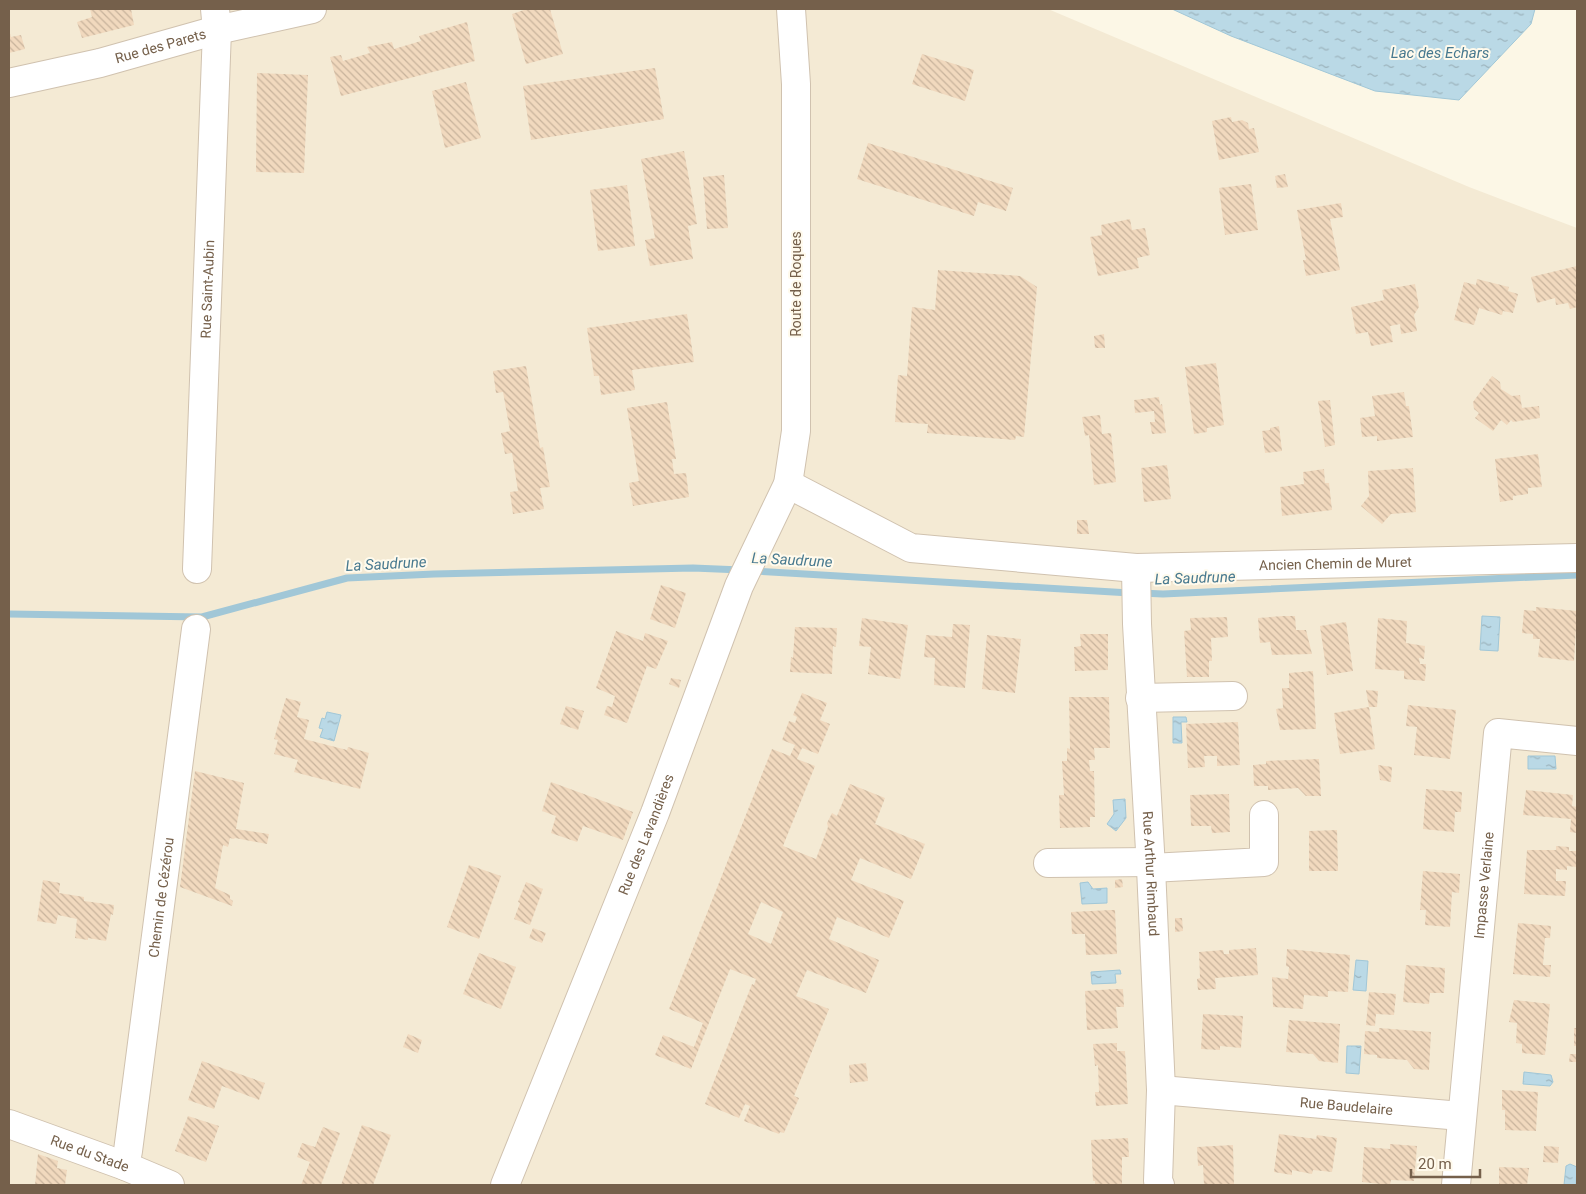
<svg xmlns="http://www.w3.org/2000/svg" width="1586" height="1194" font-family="Roboto,sans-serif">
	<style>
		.residential { fill: #f4ead4 }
		.water { fill: url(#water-ripples); stroke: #a1c7d7 }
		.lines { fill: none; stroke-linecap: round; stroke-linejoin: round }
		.stream { stroke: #a1c7d7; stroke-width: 7 }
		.building { fill: url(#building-back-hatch); fill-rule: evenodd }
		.minor-casing { stroke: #d0c2af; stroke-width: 30 }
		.minor { stroke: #fff; stroke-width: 28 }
		.labels { text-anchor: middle; stroke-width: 4; stroke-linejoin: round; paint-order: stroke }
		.street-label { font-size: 14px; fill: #75604b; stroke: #fffaec }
		.water-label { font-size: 15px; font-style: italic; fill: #48798f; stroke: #fffaec }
	</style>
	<defs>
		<pattern id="water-ripples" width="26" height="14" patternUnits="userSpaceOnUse" patternTransform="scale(1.25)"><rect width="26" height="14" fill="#bad9e6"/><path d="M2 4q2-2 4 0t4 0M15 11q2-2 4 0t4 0" fill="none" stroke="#9cb3bc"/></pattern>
		<pattern id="building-back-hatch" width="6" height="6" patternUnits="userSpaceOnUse" patternTransform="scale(1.25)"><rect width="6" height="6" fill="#f1d9be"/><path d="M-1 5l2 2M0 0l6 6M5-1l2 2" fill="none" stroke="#c8b39c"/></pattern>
	</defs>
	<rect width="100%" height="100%" fill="#fcf7e6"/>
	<!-- residential -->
	<path class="residential" d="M9,9H1048L1469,187L1577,228V1185H9Z"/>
	<!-- water -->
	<g class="water">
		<path d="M1172,9H1535L1531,24L1459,100L1375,91L1231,36Z"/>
		<path d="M1482,616L1500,617L1498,651L1480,650Z"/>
		<path d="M327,712L341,715L334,741L320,737L323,729L319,728L322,718L325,719Z"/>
		<path d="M1186,717L1187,722H1181L1182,743H1173V717Z"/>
		<path d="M1528,756H1555L1556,769H1528Z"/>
		<path d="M1125,799L1126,818L1116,831L1107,824L1114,814L1113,800Z"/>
		<path d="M1088,882L1093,889L1107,888V903L1082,904L1080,883Z"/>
		<path d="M1356,960L1368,961L1366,991L1353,990Z"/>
		<path d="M1120,970L1121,974H1115L1116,983L1092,984L1091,972Z"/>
		<path d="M1347,1046H1361L1359,1074L1346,1073Z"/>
		<path d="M1524,1072L1551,1075L1553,1082L1550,1086L1523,1084Z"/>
		<path d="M1570,1164L1577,1167L1576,1185H1564L1566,1166Z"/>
	</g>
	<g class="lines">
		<!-- stream -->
		<g class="stream">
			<path d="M754,571L1130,593"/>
			<path d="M1141,593L1163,594L1577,575"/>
			<path d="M9,614L202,617L347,578L434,574L693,568L741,570"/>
		</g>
	</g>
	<!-- building -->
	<g class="building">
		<path d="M90,9H131L134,25L82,38L77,22L92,17Z"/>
		<path d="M527,9H550L563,54L526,64L512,14Z"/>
		<path d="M467,22L475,61L341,96L330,57L341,55L343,61L370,53L367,47L392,42L394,49L421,41L419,36Z"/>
		<path d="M9,30L11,37L21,35L25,49L9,53Z"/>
		<path d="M922,54L974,70L965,101L912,84Z"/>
		<path d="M655,68L664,119L531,140L523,86Z"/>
		<path d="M257,73L308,75L304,173L256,172Z"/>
		<path d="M466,82L481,138L445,148L432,91Z"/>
		<path d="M1231,117L1232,122L1242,120L1248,123L1249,129L1254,128L1259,152L1219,160L1212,121Z"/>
		<path d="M868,143L1013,188L1006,211L978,202L974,216L857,179Z"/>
		<path d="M684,151L697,224L688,226L693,259L650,266L645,240L655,238L641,159Z"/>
		<path d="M1285,174L1288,187L1277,188L1275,176Z"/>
		<path d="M724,175L728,228L707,229L703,177Z"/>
		<path d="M1251,184L1258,230L1225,235L1219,188Z"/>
		<path d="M627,185L635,246L598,251L590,190Z"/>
		<path d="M1341,203L1343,217L1330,219L1340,270L1306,276L1303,260H1306L1297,210Z"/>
		<path d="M1130,219L1132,230L1145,228L1150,255L1137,258L1139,268L1098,276L1090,237L1102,235L1101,225Z"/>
		<path d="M1577,266V307L1570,309L1568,303L1556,305L1555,298L1537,303L1531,277Z"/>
		<path d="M938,270L1020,276L1037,287L1024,437L1016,436L1015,440L927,433L928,424L895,422L898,375L907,376L912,307L935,310Z"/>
		<path d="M1477,279L1509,287L1508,291L1518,294L1513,313L1503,311L1502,315L1479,308L1474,325L1454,320L1464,282L1476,285Z"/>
		<path d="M1415,284L1419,307L1414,315L1417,331L1401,334L1400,324L1390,326L1393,342L1371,346L1368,332L1356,334L1351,307L1384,300L1382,290Z"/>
		<path d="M687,314L694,362L632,370L635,390L601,395L599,376H594L587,328Z"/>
		<path d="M1104,334L1105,348H1095L1094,336Z"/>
		<path d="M1216,363L1224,425L1207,428V432L1194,434L1185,367Z"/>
		<path d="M526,366L540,448L543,447L550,487L540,488L544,509L513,514L510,492L518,491L512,453L505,454L501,433L510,431L503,392L496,393L493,371Z"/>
		<path d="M1492,376L1500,382L1501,389L1512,396L1520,395L1522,408L1539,406L1540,418L1513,422L1511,420L1507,425L1501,420L1493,431L1475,418L1479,413L1474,409L1473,402Z"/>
		<path d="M1404,392L1406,406H1409L1413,437L1377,441V436L1362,437L1360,418L1375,416L1372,396Z"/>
		<path d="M1159,397L1160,405L1162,404L1166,433L1152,434L1150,422H1155L1154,411L1135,413L1134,400Z"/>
		<path d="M1330,400L1335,445L1325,447L1318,401Z"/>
		<path d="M667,402L676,459H672L674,474L686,473L689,497L633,506L629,483L639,481L627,408Z"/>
		<path d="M1100,415L1102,434L1111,433L1116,482L1094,485L1089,435L1085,436L1082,417Z"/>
		<path d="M1279,426L1282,451L1265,453L1262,431L1270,430V428Z"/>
		<path d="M1538,454L1542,487L1528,488V494L1513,496V500L1500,502L1495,459Z"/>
		<path d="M1167,465L1171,499L1144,502L1141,468Z"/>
		<path d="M1413,468L1416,512L1391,514L1382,524L1361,506L1369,496L1368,471Z"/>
		<path d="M1324,469L1325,483H1329L1332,510L1282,516L1280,487L1304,484L1303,472Z"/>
		<path d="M1077,520H1087L1089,534H1077Z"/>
		<path d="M661,585L686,593L675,628L650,619Z"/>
		<path d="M1536,607L1577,611L1574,661L1538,657L1540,639H1533V634L1522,633L1524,610L1536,611Z"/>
		<path d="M1283,616H1295L1296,630H1306L1312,654L1272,655L1270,642L1260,643L1258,618Z"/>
		<path d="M1227,617L1228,637L1211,638L1212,661H1209V677H1187L1184,631L1191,630L1190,618Z"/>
		<path d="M862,618L908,625L900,679L868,674L871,647L859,646Z"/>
		<path d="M1378,618L1407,621L1406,643L1425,646L1424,659L1419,658L1420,664H1426L1425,681L1404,679V671L1375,669Z"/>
		<path d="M1346,622L1353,671L1327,675L1320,626Z"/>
		<path d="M953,624L970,625L965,688L934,685L935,658L924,657L926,635L952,637Z"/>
		<path d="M795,627L837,628L836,647L833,646L832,674L790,672L791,657L793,658Z"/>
		<path d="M616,631L643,641L645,633L668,641L656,669L647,666L627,723L604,715L607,706L612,707L615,696L596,688Z"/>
		<path d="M1080,634H1108V670L1075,671L1074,647L1081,646Z"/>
		<path d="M987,635L1021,639L1015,693L982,689Z"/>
		<path d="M1313,671L1316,729L1280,730L1276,709L1283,708L1282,688H1289V673Z"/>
		<path d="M671,678L681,680L679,688L669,684Z"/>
		<path d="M1366,690L1378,691L1377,707H1369Z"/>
		<path d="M802,693L827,703L820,720L830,724L818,754L802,748L797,759L815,766L783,846L816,859L828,827L827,823L832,813L837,816L850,784L885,798L875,824L925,844L911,879L860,858L851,880L904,901L889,938L837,917L829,939L879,960L866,993L807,970L796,996L829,1009L794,1096L799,1098L784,1133L780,1132L779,1134L744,1121L750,1106L745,1104L739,1118L705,1104L752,984L754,985L756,979L730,969L691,1069L655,1055L663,1035L694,1047L703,1023L669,1009L772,749L790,756L795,745L782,740L789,721L795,723L797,717L793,715ZM761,902L783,912L771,944L748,934Z"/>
		<path d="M1069,697H1109L1110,748H1094L1095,760H1089L1090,771H1094L1095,817H1090V827L1060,828L1059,795H1064L1062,761H1067V748L1070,749Z"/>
		<path d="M286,698L301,702L297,717L309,720L304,739L347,750L348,747L369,753L360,789L294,772L298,760L274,754L278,740L274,739Z"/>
		<path d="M1408,705L1456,710L1450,759L1414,755L1417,727L1406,726Z"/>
		<path d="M566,706L584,711L578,730L560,724Z"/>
		<path d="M1369,707L1375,749L1340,754L1334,713Z"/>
		<path d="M1238,722L1240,765L1217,766V756H1204L1205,767L1188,768L1186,724Z"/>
		<path d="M1319,759L1321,796H1306L1298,788L1268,790V786H1254L1253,765L1266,764V761Z"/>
		<path d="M1378,765L1392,767L1391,782L1380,780Z"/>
		<path d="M195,771L244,783L236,829L269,834L267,844L235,838L234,839L230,838L228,847L223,845L215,888L230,895V899L233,901L232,906L180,887Z"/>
		<path d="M551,782L633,812L623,840L583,826L577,842L551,833L556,816L542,811Z"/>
		<path d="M1426,789L1462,792L1461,812H1455L1454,832L1423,829Z"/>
		<path d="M1526,790L1573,795L1572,806L1577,807V833L1570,832L1571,819L1523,815Z"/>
		<path d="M1229,794L1230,832L1212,833L1211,826H1191L1190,795Z"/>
		<path d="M1337,830L1338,871H1309V831Z"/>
		<path d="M1556,846L1569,847V851H1577V867L1567,866V870L1556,869V881H1566L1565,896L1524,894L1527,850H1556Z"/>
		<path d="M469,865L501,876L479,939L447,927Z"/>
		<path d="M1423,871L1460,874L1459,893L1452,892L1450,927L1425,925L1426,910H1420Z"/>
		<path d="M1122,879L1123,887L1115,888V880Z"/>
		<path d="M43,880L60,883L59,893L84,897V901L114,905L113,915L111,914L106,941L88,938V940L75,938L77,919L58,915L56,924L37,921Z"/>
		<path d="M526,882L543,889L530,925L514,919L520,903L518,902Z"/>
		<path d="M1110,910H1115L1117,954L1086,955L1085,934H1072L1071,912Z"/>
		<path d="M1175,918H1182L1183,931L1175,932Z"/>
		<path d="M1518,923L1551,926L1550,938H1545L1543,965H1551L1550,977L1513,974Z"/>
		<path d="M533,928L546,933L542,943L529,938Z"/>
		<path d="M1256,948L1258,975L1215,978L1216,989L1198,990L1197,979L1200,978L1199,952L1223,950L1224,954H1229V950Z"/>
		<path d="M1287,949L1350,955L1348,992L1328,991V997L1304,995L1303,1009L1273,1007L1272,977L1288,979L1289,967L1286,966Z"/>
		<path d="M479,953L516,967L501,1009L463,994Z"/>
		<path d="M1406,965L1445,968L1444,993H1430L1429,1004L1403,1002Z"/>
		<path d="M1115,989H1123L1124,1007H1116L1118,1028L1087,1030L1085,991Z"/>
		<path d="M1369,992L1396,994L1394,1015L1376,1014L1375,1026L1366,1025Z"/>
		<path d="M1514,1000L1550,1004L1545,1055L1522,1053V1044L1516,1043L1517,1023L1509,1022Z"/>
		<path d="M1203,1014L1243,1016L1241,1048L1220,1046V1050L1201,1049Z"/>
		<path d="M1289,1020L1340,1024L1338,1063L1319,1061L1313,1054L1286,1052Z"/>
		<path d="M1379,1028L1431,1032L1429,1070L1414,1069L1407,1060L1377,1058V1055L1364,1054L1365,1031L1379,1032Z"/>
		<rect x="1574" y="1028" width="3" height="18"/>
		<path d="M408,1034L422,1040L418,1053L403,1047Z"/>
		<path d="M1117,1043V1051H1125L1128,1104L1096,1106L1095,1092H1099L1098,1065L1095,1066L1093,1044Z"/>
		<path d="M1570,1054H1577V1062H1569Z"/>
		<path d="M202,1061L265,1083L259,1100L222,1086L214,1109L188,1100Z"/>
		<path d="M866,1063L868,1081L850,1083L849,1065Z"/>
		<path d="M1502,1090L1538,1092L1536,1131L1505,1130V1110H1502Z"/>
		<path d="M188,1116L219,1126L206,1162L175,1151Z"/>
		<path d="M362,1125L391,1135L373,1185H341Z"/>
		<path d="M323,1127L340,1133L321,1185H301L310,1162L297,1157L302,1143L315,1147Z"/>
		<path d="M1279,1134L1316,1139L1317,1135L1337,1138L1332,1172L1313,1170L1312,1174L1292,1170V1175L1274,1172Z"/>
		<path d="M1128,1138L1129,1157H1122V1185H1095V1181H1093L1091,1140Z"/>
		<path d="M1390,1144L1417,1146L1414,1181L1391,1180L1390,1185L1362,1182L1364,1147L1390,1149Z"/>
		<path d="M1233,1145L1234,1185H1204L1203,1165L1198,1166L1197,1147Z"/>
		<path d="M1544,1146L1559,1147L1558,1163L1543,1162Z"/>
		<path d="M38,1154L58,1161L57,1168L67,1170L65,1185H35Z"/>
		<path d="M1499,1167L1529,1168L1527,1185H1499Z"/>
	</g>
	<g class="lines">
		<!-- minor casing -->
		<g class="minor-casing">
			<g id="minor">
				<path id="s1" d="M9,83L100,63L217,30L312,9"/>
				<path id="s2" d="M788,484L911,548L1136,568L1577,558"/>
				<path id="s3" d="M1136,568L1137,624L1151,868L1161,1090L1158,1181L1160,1185"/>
				<path id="s4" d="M197,569L217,30L215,9"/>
				<path d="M1140,698L1233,696"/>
				<path d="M1048,863L1151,862"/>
				<path d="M1151,868L1264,862V815"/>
				<path id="s5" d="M1161,1090L1461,1116"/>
				<path id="s6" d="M9,1124L125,1166L170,1185"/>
				<path id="s7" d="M125,1166L128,1151L196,629"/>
				<path id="s8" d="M505,1185L655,813L739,586L788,484L796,431V84L791,9"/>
				<path id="s9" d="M1456,1185L1498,733L1577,741"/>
			</g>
		</g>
		<!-- minor -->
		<use href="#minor" class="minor"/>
	</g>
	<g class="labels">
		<!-- street labels -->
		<g class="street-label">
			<text dy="5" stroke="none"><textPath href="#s1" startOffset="156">Rue des Parets</textPath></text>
			<text transform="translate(796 284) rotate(-90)" y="5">Route de Roques</text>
			<text dy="5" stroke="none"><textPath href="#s4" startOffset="280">Rue Saint-Aubin</textPath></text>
			<text dy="5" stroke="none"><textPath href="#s2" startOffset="564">Ancien Chemin de Muret</textPath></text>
			<text dy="5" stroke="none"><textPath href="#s8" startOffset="378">Rue des Lavandières</textPath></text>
			<text dy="5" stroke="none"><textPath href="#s3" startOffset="306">Rue Arthur Rimbaud</textPath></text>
			<text dy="5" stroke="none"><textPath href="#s9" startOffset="301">Impasse Verlaine</textPath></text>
			<text dy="5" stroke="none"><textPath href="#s7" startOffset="271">Chemin de Cézérou</textPath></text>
			<text dy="5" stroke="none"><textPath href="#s5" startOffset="186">Rue Baudelaire</textPath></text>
			<text dy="5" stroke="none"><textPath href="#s6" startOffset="86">Rue du Stade</textPath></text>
		</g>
		<!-- water labels -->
		<g class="water-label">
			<text x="1440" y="58">Lac des Echars</text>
			<text transform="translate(792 560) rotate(3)" y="5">La Saudrune</text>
			<text transform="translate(386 564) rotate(-3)" y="5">La Saudrune</text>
			<text transform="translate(1195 578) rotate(-2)" y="5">La Saudrune</text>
		</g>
	</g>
	<!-- border -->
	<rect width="1586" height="1194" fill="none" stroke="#75604b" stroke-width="20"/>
	<!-- scale -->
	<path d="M1411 1169v8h69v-8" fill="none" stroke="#75604b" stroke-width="2.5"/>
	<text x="1418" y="1169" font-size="15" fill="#75604b" stroke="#fffaec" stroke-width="4" paint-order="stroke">20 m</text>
</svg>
